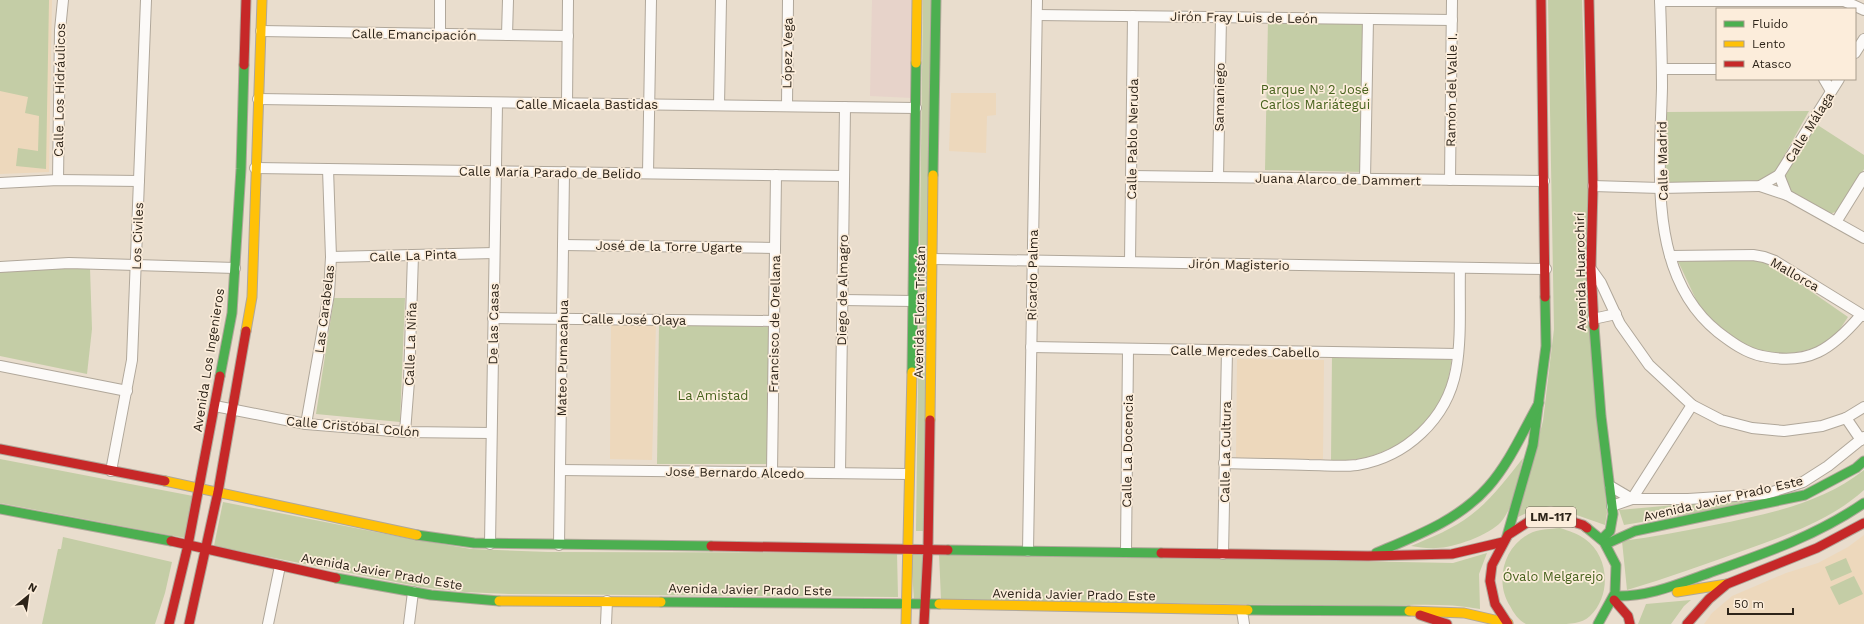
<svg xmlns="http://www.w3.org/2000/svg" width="1864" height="624" font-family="'Work Sans',sans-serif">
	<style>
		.built { fill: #edd8bc }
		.medical { fill: #e7d3ca }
		.green { fill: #c4cda6 }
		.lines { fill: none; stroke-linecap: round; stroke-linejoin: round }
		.street-casing { stroke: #b0a79a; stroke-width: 12 }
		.fast-casing { stroke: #b0a79a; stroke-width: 11 }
		.slow-casing { stroke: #b0a79a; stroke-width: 11 }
		.jam-casing { stroke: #b0a79a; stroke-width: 11 }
		.street { stroke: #fcfaf8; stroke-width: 10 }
		.fast { stroke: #4caf50; stroke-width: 9 }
		.slow { stroke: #ffc107; stroke-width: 9 }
		.jam { stroke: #c62828; stroke-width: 9 }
		.labels { text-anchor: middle; stroke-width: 3.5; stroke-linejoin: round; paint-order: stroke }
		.shield { fill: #fceddb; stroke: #6b6053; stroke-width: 1 }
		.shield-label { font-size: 12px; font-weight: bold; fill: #2d2419 }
		.street-label { font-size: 13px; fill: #2d2419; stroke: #fceddb }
		.park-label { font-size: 13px; fill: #47621d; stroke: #fceddb }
	</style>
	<rect width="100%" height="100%" fill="#e9ddcd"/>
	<!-- built -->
	<g class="built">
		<path d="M0,0H52L49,172L0,174Z"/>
		<path d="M951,93H996V115L987,116L986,153L949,151Z"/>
		<path d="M656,324L652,460L610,459L611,325Z"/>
		<path d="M1237,359L1324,360L1323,459H1236Z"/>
		<path d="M1864,535V624H1704L1712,613L1732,596L1786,573L1818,563L1848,547Z"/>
	</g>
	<!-- medical -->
	<path class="medical" d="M872,0H914L912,98L870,96Z"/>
	<!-- green -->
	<g class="green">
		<path d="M0,0H49L46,169L16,166L18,148L38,151L39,116L25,113L28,97L0,91Z"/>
		<path d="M923,0H935L926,531H916Z"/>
		<path d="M1548,0H1582L1594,376L1607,513L1605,525L1551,506L1533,510L1518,517L1543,421L1554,329Z"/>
		<path d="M1268,20L1365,22L1362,172L1265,170Z"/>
		<path d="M1809,111L1774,174L1758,182L1671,183L1666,181L1665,177V112Z"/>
		<path d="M1816,124L1864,155V169L1839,211L1829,214L1790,193L1785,176Z"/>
		<path d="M1677,259L1767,261L1848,317L1836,335L1815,348L1789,354L1767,353L1747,346L1720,328L1699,306Z"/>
		<path d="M51,267L90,268L92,329L87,374L0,356V272Z"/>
		<path d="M334,298H405L400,422L316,414Z"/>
		<path d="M659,324L769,327V464H657Z"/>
		<path d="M1332,354L1452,356C1450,377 1443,403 1430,419C1416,438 1387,452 1364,458C1354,460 1342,460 1331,461Z"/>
		<path d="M1523,458C1518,478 1515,505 1501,522C1489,535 1454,548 1436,548C1428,549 1419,547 1411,546C1432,537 1453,529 1471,515C1491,500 1508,477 1523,458Z"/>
		<path d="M0,459L193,496L185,538L0,503Z"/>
		<path d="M1864,470V490C1831,520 1787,535 1745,550C1706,564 1667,578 1627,590L1622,541C1653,537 1684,531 1714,525C1767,514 1821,504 1864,470Z"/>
		<path d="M1742,499L1743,505L1624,525L1619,510Z"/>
		<path d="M223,502L406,538L471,549L548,552L897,553L898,597L509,594L465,592L421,587L214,546Z"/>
		<path d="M1560,528C1569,531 1577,533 1585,539C1609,556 1612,595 1590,616C1581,624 1570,624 1557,624C1548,624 1534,624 1526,624C1519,621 1513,612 1510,606C1494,581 1504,544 1533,532C1542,529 1550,529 1560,528Z"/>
		<path d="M63,537L172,562L165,593L155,624H42L58,549H61Z"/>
		<path d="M924,550V599L914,600L911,555Z"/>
		<path d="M939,553L1453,563L1487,553L1479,574L1480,609C1446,603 1413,605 1379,606L941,600Z"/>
		<path d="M1846,558L1852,572L1831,581L1825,567Z"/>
		<path d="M1854,576L1863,594L1839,605L1830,587Z"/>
		<path d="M1691,600L1684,606L1671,624H1638L1646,604Z"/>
	</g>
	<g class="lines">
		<!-- street casing -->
		<g class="street-casing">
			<g id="street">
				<path d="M1660,0C1661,29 1662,59 1662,88C1660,168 1647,275 1718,332C1731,342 1746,353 1762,356C1809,366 1832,349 1861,315"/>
				<path d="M1660,1H1844L1864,10"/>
				<path d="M1037,15L1452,20"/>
				<path d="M261,31L568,36"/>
				<path d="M440,34V0"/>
				<path d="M507,35L508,0"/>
				<path d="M1855,53L1864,39"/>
				<path d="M1662,69H1717"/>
				<path d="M1824,79L1831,91"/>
				<path d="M258,99L916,108"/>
				<path d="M567,104L568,0"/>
				<path d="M719,105L721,0"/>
				<path d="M787,106L788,0"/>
				<path d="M255,168L844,176"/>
				<path d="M648,173L651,0"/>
				<path d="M1779,175L1787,195L1864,238"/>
				<path d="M1131,176L1544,181"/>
				<path d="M1218,177L1221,17"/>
				<path d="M1365,179L1368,19"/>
				<path d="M58,180L60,30L63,0"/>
				<path d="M1450,180L1452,0"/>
				<path d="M0,183L58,180L139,181"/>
				<path d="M1593,186L1660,188L1760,186L1779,175L1839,79"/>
				<path d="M1760,186L1787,195"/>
				<path d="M1836,222L1864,177"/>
				<path d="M563,245L775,248"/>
				<path d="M1670,256L1753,255L1764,257L1775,261L1864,316"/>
				<path d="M331,257L494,253"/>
				<path d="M933,259L1546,269"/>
				<path d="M1130,262L1133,16"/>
				<path d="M0,267L69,263L235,268"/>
				<path d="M1591,269L1601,283L1620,324L1649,365L1692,405L1721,420L1752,428L1784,431L1822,426L1846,418L1864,407"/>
				<path d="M842,300L914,301"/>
				<path d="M493,318L774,321"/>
				<path d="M1593,319L1616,314"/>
				<path d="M1031,347L1458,354"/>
				<path d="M0,366L127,391"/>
				<path d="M215,406L306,424L405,432L491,433"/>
				<path d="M1846,418L1861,440"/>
				<path d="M306,424L329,294L331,257L328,169"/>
				<path d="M405,432L409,381L413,255"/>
				<path d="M1224,463C1253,464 1281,464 1309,465C1325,465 1342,467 1357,465C1406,457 1447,419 1456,370C1462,337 1459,301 1460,268"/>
				<path d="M560,470L909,474"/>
				<path d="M111,471L132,360L146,0"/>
				<path d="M772,472L776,175"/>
				<path d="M840,473L845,107"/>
				<path d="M1610,486L1632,499"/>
				<path d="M1632,499L1692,405"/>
				<path d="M1612,506L1632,499H1688L1766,494L1803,482L1828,466L1864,437"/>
				<path d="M490,544L497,103"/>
				<path d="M559,545L564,172"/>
				<path d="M1028,551L1037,0"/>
				<path d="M1126,552L1128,349"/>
				<path d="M1223,554L1227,350"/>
				<path d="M1242,611L1244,624"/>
				<path d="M268,624L280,566"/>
				<path d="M409,624L413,592"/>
				<path d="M606,624L607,601"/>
			</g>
		</g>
		<!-- fast casing -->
		<g class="fast-casing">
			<g id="fast">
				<path d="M933,175L936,0"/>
				<path d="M1594,326L1601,416L1613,514L1610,531L1602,539"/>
				<path d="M912,372L916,63"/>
				<path d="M220,376L232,313L241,169L244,65"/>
				<path d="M0,509L171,541"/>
				<path d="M1587,528L1604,542L1616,565L1615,593L1598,624"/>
				<path d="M417,535L474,543L711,546"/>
				<path d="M1507,536L1533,445L1546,346L1545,297"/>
				<path d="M1606,544L1635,531L1805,495L1856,468L1864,461"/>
				<path d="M948,550L1161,553"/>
				<path d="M1376,553C1416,536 1459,520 1488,487C1510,462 1523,431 1539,403"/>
				<path d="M336,578L431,595L499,601"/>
				<path d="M1615,596C1649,597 1678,584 1709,573C1763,554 1816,536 1864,503"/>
				<path d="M661,602L939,604"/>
				<path d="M1248,610L1409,611"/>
			</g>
		</g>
		<!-- slow casing -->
		<g class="slow-casing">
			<g id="slow">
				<path d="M916,63L917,0"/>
				<path d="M246,331L252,297L262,0"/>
				<path d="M930,420L933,175"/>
				<path d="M165,481L417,535"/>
				<path d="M1677,592L1727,584"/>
				<path d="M499,601L661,602"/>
				<path d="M939,604L1248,610"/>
				<path d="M1409,611L1464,613L1508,623"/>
				<path d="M906,624L912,372"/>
			</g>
		</g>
		<!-- jam casing -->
		<g class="jam-casing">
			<g id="jam">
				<path d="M1541,0L1545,297"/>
				<path d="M1589,0L1593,186L1591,268L1594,326"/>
				<path d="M244,65L246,0"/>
				<path d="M0,449L165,481"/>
				<path d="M171,541L336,578"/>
				<path d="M711,546L948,550"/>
				<path d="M1161,553L1368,556L1452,554L1503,542"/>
				<path d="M1614,600L1628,616L1630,624"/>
				<path d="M1420,615L1447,624"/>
				<path d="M169,624L188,545L220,376"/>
				<path d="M189,624L218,492L246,331"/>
				<path d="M924,624L928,550L930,420"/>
				<path d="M1508,624L1495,604L1490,581L1492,565L1508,535L1531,520L1557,517L1583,525L1587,528"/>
				<path d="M1687,624L1709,599L1727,584L1817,548L1864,523"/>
			</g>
		</g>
		<!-- street -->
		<use href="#street" class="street"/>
		<!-- fast -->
		<use href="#fast" class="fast"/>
		<!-- slow -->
		<use href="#slow" class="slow"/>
		<!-- jam -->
		<use href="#jam" class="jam"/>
	</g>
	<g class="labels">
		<!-- shield labels -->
		<rect class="shield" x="1526" y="507" width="50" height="20" rx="3"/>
		<g class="shield-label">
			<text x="1551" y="521">LM-117</text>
		</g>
		<!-- street labels -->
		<g class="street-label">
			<text transform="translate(1244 17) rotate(1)" y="5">Jirón Fray Luis de León</text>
			<text transform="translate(414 34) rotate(1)" y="5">Calle Emancipación</text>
			<text transform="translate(787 53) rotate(-89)" y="5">López Vega</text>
			<text transform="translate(59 90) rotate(-89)" y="5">Calle Los Hidráulicos</text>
			<text transform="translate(1451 90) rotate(-89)" y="5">Ramón del Valle I.</text>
			<text transform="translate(1219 97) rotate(-89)" y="5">Samaniego</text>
			<text x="587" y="109">Calle Micaela Bastidas</text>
			<text transform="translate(1809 127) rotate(-58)" y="5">Calle Málaga</text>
			<text transform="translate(1132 139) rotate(-89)" y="5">Calle Pablo Neruda</text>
			<text transform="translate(1662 161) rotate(-91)" y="5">Calle Madrid</text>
			<text transform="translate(550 172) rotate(1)" y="5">Calle María Parado de Belido</text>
			<text transform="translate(1338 179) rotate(1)" y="5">Juana Alarco de Dammert</text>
			<text transform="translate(137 236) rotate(-88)" y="5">Los Civiles</text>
			<text transform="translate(669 246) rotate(1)" y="5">José de la Torre Ugarte</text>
			<text transform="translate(413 255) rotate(-2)" y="5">Calle La Pinta</text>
			<text transform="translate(1239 264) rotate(1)" y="5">Jirón Magisterio</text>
			<text transform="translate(1580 272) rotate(-91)" y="5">Avenida Huarochirí</text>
			<text transform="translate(1795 274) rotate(30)" y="5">Mallorca</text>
			<text transform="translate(1032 275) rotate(-89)" y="5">Ricardo Palma</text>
			<text transform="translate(842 290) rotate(-89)" y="5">Diego de Almagro</text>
			<text transform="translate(324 309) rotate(-83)" y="5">Las Carabelas</text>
			<text transform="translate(919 312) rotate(-89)" y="5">Avenida Flora Tristán</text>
			<text transform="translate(634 319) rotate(1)" y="5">Calle José Olaya</text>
			<text transform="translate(493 324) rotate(-89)" y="5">De las Casas</text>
			<text transform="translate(774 324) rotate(-89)" y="5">Francisco de Orellana</text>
			<text transform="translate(410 344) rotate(-88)" y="5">Calle La Niña</text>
			<text transform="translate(1245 351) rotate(1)" y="5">Calle Mercedes Cabello</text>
			<text transform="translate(562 358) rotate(-89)" y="5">Mateo Pumacahua</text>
			<text transform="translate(208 360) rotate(-81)" y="5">Avenida Los Ingenieros</text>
			<text transform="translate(353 426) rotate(5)" y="5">Calle Cristóbal Colón</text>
			<text transform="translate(1127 451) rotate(-89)" y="5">Calle La Docencia</text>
			<text transform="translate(1225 452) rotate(-89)" y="5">Calle La Cultura</text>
			<text transform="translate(735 472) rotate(1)" y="5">José Bernardo Alcedo</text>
			<text transform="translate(1723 498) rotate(-13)" y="5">Avenida Javier Prado Este</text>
			<text transform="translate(382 571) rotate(10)" y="5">Avenida Javier Prado Este</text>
			<text transform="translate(750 589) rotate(1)" y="5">Avenida Javier Prado Este</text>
			<text transform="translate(1074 594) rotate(1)" y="5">Avenida Javier Prado Este</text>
		</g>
		<!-- park labels -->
		<g class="park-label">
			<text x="1315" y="94">Parque Nº 2 José<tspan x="1315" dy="15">Carlos Mariátegui</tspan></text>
			<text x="713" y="400">La Amistad</text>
			<text x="1553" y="581">Óvalo Melgarejo</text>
		</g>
	</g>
	<!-- legend -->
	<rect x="1716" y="8" width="140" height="72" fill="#fceddb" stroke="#a99d8d"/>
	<rect x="1724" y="21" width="20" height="6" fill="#4caf50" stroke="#a99d8d"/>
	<text x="1752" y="28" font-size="12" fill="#2d2419">Fluido</text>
	<rect x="1724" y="41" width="20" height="6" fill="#ffc107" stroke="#a99d8d"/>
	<text x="1752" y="48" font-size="12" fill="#2d2419">Lento</text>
	<rect x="1724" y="61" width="20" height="6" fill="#c62828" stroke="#a99d8d"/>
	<text x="1752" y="68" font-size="12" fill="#2d2419">Atasco</text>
	<!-- north arrow -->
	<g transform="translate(28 596) rotate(29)" stroke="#fceddb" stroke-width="3" paint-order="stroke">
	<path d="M0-3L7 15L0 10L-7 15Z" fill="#2d2419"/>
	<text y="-6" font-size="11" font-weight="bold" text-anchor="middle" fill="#2d2419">N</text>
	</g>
	<!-- scale -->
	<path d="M1728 608v6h65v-6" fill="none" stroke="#2d2419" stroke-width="2"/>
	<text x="1734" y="608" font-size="12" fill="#2d2419" stroke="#fceddb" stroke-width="3" paint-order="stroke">50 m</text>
</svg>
